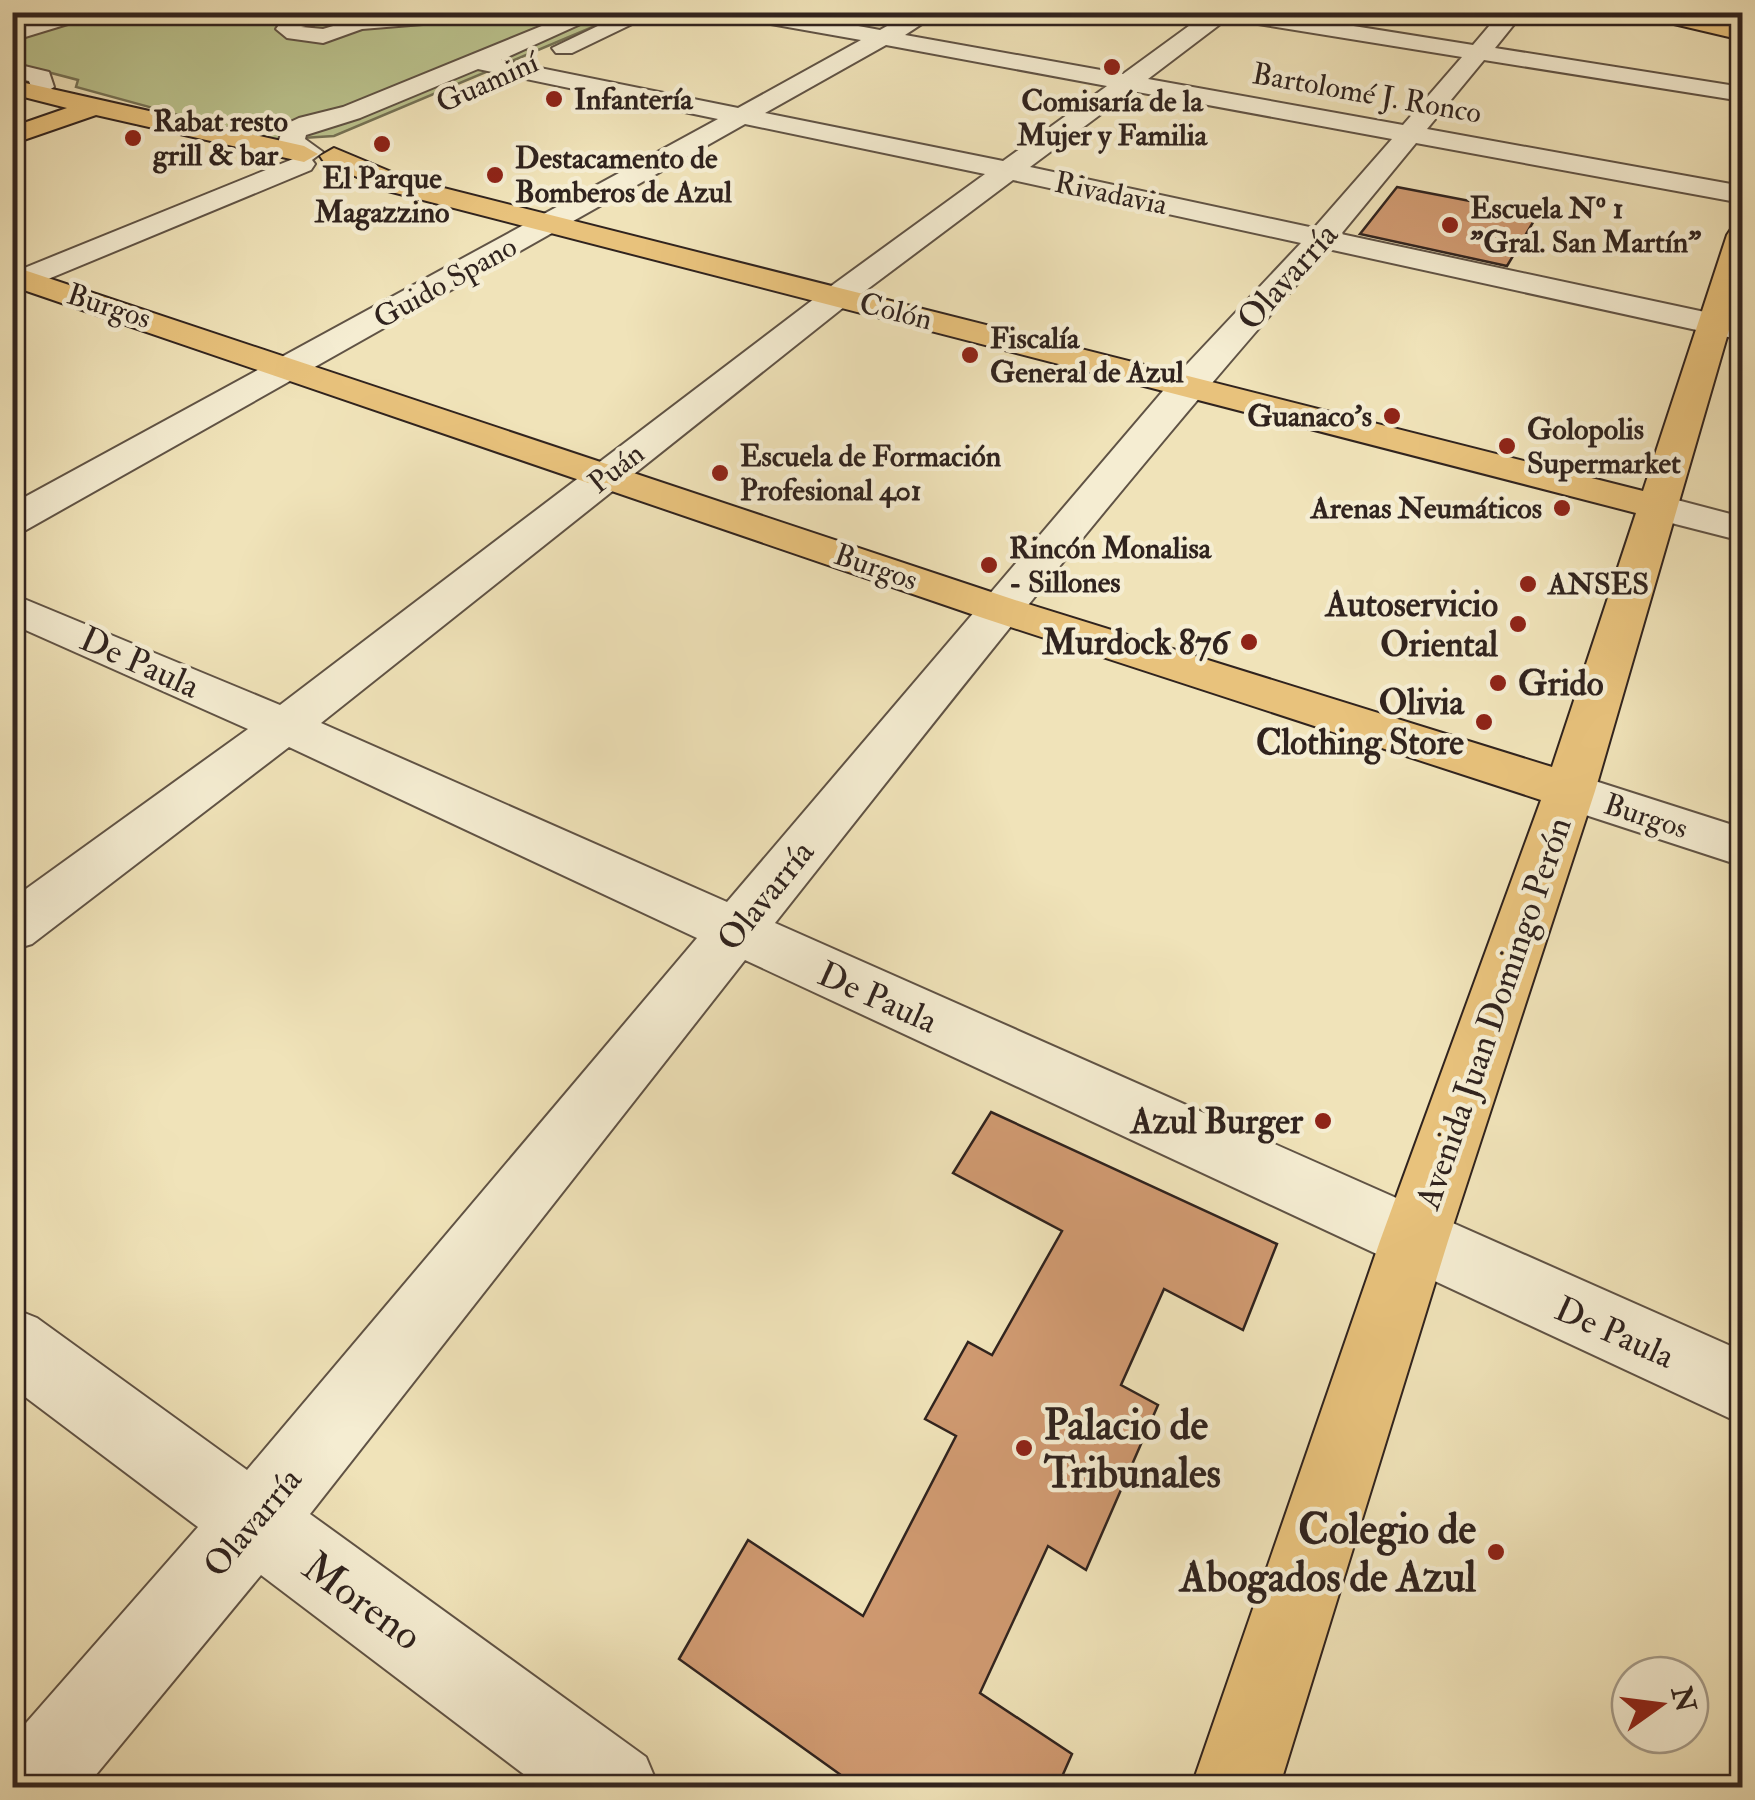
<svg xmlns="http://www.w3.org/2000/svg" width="1755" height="1800" font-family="'IM FELL Double Pica',serif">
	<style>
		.green { fill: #bbc38e; stroke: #767356; stroke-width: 2.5 }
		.building { fill: #d09a71; stroke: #30231e; stroke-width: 2.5 }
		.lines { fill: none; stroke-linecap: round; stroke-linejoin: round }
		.minor-casing { stroke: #605345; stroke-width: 4 }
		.major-casing { stroke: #30231e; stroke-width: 4 }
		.minor { fill: #f5edd2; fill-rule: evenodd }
		.major { fill: #e8c27c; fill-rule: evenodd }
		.poi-dot { fill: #8f2418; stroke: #f5edd2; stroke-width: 4 }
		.labels { text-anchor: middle; stroke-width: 9; stroke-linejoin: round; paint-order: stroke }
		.far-street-label { font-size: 30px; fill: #30231e; stroke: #f5edd2 }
		.far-poi-label { font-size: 30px; font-weight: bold; fill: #30231e; stroke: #f5edd2; text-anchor: start }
		.street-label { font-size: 35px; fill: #30231e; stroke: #f5edd2 }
		.poi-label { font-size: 35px; font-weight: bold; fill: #30231e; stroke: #f5edd2; text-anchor: end }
		.near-poi-label { font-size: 42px; font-weight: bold; fill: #30231e; stroke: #f5edd2; text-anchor: start }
		.near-street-label { font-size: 42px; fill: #30231e; stroke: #f5edd2 }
	</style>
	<rect width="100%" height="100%" fill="#f0e3b9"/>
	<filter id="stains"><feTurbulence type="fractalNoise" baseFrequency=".002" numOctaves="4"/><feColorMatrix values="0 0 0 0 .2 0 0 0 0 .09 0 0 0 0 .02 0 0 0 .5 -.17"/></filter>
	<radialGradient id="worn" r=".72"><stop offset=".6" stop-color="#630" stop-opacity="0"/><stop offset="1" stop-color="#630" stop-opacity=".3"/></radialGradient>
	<!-- green -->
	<path class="green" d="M83,12L626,13L334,136L270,140L76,87L78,80L13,63L12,35Z"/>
	<!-- building -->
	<g class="building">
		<path d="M1397,187L1538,214L1507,266L1360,234Z"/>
		<path d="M991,1112L1277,1244L1243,1330L1164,1289L1121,1385L1158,1405L1086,1570L1048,1546L980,1693L1072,1754L1057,1788H859L679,1659L748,1540L863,1616L956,1436L925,1419L968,1342L992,1355L1062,1231L953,1173Z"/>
	</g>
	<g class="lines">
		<!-- minor casing -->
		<g class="minor-casing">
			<g id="minor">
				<path d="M59,12L71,13L74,18L71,23L12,41V27Z"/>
				<path d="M307,12H351L359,16L495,12L484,19L362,29L323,43L287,38L276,29L284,18ZM315,24H340L323,29L301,27Z"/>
				<path d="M576,12H607L501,60L738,108L861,40L743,19L732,12H782L880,30L912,12H940L905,35L1123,74L1208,12H1266L1473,45L1501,12H1524L1495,48L1742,87V101L1484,60L1427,129L1742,186V203L1416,143L1341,234L1742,320V340L1328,249C1135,467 955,695 775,923L1742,1351V1424L745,960L310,1514L646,1757L659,1788H542L261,1575L85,1788H12V1739L198,1527L12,1387V1308L37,1318L247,1470L697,938L289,747L32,944L12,950V899L248,729L12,624V594L280,705L827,289L985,174L745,124L26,530L12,533V504L718,119L478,69L360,118L306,135L305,139L323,152L312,160L315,164L311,170L12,294V273L298,157L278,143L284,125L299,118L343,107ZM1227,19L1462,57L1403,125L1148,79ZM886,45L1107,86L1003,161L765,113ZM1132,91L1392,139L1314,228L1030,167ZM1013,180L1301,243L1174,378L727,902L321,723L849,303Z"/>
				<path d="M627,12H657L572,53H556L552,48Z"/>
				<path d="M12,63L49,72L54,87L42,94L33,92L29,81L12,77Z"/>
				<path d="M1658,495L1742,517V541L1644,516L1638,507L1644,498Z"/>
				<path d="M1570,773L1742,828V866L1552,804L1545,791L1552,778Z"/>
			</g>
		</g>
		<!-- major casing -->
		<g class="major-casing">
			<g id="major">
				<path d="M1641,12H1682L1742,26V40L1644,17Z"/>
				<path d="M12,80L304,146L318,154L304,162L96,115L12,144V127L67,108L12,94Z"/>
				<path d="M334,148L408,179L1643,491L1727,235L1731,229L1742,226V285L1595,791L1448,1241L1279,1788H1191L1380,1241L1541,800L983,618L12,286V266L1015,600L1552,767L1636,513L388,191L324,162L320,156Z"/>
			</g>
		</g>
		<!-- minor -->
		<use href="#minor" class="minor"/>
		<!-- major -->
		<use href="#major" class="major"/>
	</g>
	<!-- markers -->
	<g class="poi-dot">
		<circle cx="1112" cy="67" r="10"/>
		<circle cx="554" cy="99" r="10"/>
		<circle cx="133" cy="138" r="10"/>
		<circle cx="382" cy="144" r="10"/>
		<circle cx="495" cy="175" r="10"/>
		<circle cx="1450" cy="225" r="10"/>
		<circle cx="970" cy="355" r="10"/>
		<circle cx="1392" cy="416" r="10"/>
		<circle cx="1507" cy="446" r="10"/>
		<circle cx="720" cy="473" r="10"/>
		<circle cx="1562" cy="508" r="10"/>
		<circle cx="989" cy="565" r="10"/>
		<circle cx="1528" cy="584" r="10"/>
		<circle cx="1518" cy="624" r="10"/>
		<circle cx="1249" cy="642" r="10"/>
		<circle cx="1498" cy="683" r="10"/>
		<circle cx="1484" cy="722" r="10"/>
		<circle cx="1323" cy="1121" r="10"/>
		<circle cx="1024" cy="1448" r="10"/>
		<circle cx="1496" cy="1552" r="10"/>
	</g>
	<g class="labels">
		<!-- far-street labels -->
		<g class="far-street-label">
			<text transform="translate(487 82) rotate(-24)" y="10">Guaminí</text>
			<text transform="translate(1367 93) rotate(10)" y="10">Bartolomé J. Ronco</text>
			<text transform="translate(1111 193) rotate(12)" y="10">Rivadavia</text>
			<text transform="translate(445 282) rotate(-29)" y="10">Guido Spano</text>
			<text transform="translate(109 306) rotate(18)" y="10">Burgos</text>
			<text transform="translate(896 311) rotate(14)" y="10">Colón</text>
			<text transform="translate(616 468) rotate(-38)" y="10">Puán</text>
			<text transform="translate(876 567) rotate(19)" y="10">Burgos</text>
			<text transform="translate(1646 816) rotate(18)" y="10">Burgos</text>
		</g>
		<!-- far-poi labels -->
		<g class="far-poi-label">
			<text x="574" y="109">Infantería</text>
			<text x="1112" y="111" text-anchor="middle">Comisaría de la<tspan x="1112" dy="34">Mujer y Familia</tspan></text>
			<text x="153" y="131">Rabat resto<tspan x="153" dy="34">grill &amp; bar</tspan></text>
			<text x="515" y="168">Destacamento de<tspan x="515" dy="34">Bomberos de Azul</tspan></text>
			<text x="382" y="188" text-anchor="middle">El Parque<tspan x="382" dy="34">Magazzino</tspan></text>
			<text x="1470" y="218">Escuela Nº 1<tspan x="1470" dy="34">"Gral. San Martín"</tspan></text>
			<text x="990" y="348">Fiscalía<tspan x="990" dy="34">General de Azul</tspan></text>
			<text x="1372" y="426" text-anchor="end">Guanaco's</text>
			<text x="1527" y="439">Golopolis<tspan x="1527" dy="34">Supermarket</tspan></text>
			<text x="740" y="466">Escuela de Formación<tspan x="740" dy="34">Profesional 401</tspan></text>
			<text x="1542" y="518" text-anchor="end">Arenas Neumáticos</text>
			<text x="1009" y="558">Rincón Monalisa<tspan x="1009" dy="34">- Sillones</tspan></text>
			<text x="1548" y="594">ANSES</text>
		</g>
		<!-- street labels -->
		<g class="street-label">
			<text transform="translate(1287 276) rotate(-48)" y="12">Olavarría</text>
			<text transform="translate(140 662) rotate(24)" y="12">De Paula</text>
			<text transform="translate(765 895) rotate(-51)" y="12">Olavarría</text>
			<text transform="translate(878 997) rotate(24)" y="12">De Paula</text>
			<text transform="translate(1493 1013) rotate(-71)" y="12">Avenida Juan Domingo Perón</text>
			<text transform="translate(1615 1332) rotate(24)" y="12">De Paula</text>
			<text transform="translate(252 1522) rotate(-50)" y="12">Olavarría</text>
		</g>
		<!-- poi labels -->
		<g class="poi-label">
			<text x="1498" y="616">Autoservicio<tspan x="1498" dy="40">Oriental</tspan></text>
			<text x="1229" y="654">Murdock 876</text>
			<text x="1518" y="695" text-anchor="start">Grido</text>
			<text x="1464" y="714">Olivia<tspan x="1464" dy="40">Clothing Store</tspan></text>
			<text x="1303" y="1133">Azul Burger</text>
		</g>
		<!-- near-poi labels -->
		<g class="near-poi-label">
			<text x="1044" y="1439">Palacio de<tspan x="1044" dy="48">Tribunales</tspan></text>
			<text x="1476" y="1543" text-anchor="end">Colegio de<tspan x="1476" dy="48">Abogados de Azul</tspan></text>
		</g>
		<!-- near-street labels -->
		<g class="near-street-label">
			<text transform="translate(363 1600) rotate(36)" y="15">Moreno</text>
		</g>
	</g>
	<!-- margin -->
	<rect width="1755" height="1800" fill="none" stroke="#f0e3b9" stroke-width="50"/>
	<rect x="15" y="15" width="1725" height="1770" fill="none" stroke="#30231e" stroke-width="5"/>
	<rect x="25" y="25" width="1705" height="1750" fill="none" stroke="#30231e" stroke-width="2.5"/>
	<!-- north arrow -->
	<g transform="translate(1660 1705) rotate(76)"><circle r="48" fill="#f5edd2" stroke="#a69c8a" stroke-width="2.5"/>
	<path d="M0-8L18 38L0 25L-18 38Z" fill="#8f2418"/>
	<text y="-15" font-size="28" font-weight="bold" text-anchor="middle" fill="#30231e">N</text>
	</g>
	<rect width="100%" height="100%" filter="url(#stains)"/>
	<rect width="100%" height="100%" fill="url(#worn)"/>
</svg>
